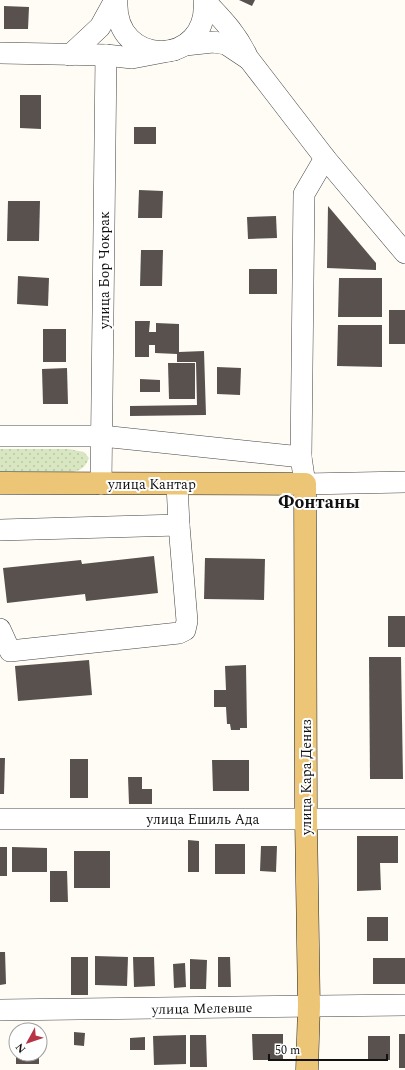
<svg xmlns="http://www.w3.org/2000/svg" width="405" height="1070" font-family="Spectral,serif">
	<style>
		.grass { fill: url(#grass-dots) }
		.building { fill: #59514e }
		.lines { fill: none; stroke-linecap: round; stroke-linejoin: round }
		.minor-casing { stroke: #444; stroke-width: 22 }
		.major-casing { stroke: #222; stroke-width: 23 }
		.minor { stroke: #fff; stroke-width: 21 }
		.major { stroke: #edc577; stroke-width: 22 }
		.labels { text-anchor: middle; stroke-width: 4; stroke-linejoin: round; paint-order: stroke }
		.street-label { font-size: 14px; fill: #111; stroke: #fff }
		.district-label { font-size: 18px; font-weight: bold; fill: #111; stroke: #fff }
	</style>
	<defs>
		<pattern id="grass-dots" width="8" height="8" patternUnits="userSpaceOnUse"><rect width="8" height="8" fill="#d8e7c1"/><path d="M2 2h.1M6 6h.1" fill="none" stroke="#b8c5a5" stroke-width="1.8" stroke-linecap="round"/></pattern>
	</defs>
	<rect width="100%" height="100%" fill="#fefcf5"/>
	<!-- grass -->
	<path class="grass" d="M0,449H69L84,452L89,458C87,463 84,468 79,470C65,477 18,473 0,473Z"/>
	<!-- building -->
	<g class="building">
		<path d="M239,0H255L252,6Z"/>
		<path d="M4,6L29,7L28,29H4Z"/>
		<path d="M20,95H41V129L20,128Z"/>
		<rect x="134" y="127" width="22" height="17"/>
		<path d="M139,190L163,191L162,218H138Z"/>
		<path d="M8,201H40L39,241H7Z"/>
		<path d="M328,206L376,263V270L327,268Z"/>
		<path d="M276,216L277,238L248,239L247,217Z"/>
		<path d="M141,250H163L162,286H140Z"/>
		<rect x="249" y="269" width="28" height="25"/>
		<path d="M18,276L49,278L48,306L17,304Z"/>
		<path d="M339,278H382V317H338Z"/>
		<rect x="389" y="310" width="16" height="34"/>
		<path d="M135,321H150L149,332H156V323L179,324V352L204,351L206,415L130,416V406L197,405L196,362H177V354L155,353V345H149V357H135Z"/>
		<path d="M338,325H382V367L337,366Z"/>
		<rect x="43" y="329" width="23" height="33"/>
		<path d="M168,363H195V399H169Z"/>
		<path d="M217,367L241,368L240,395L217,394Z"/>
		<path d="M67,368L68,404H43L42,369Z"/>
		<path d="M140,379L160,380V392H140Z"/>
		<path d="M154,556L158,593L86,601L85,594L7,603L3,568L81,560L82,564Z"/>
		<path d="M205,558L265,559L264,600L204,599Z"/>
		<rect x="388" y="616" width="17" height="31"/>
		<path d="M369,657H401L403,779H370Z"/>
		<path d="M89,660L92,695L18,701L15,666Z"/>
		<path d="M246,665L247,728H240V730H231L230,724H227L226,707H214V690H226L225,666Z"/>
		<path d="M0,758H5L4,794H0Z"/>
		<rect x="70" y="759" width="18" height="39"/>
		<path d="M212,760H249V791H213Z"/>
		<path d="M128,777H142V789H152V804H129Z"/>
		<path d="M357,836H398V863H380L381,890L357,891Z"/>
		<path d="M188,840L199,841V872H188Z"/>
		<rect x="215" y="844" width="30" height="30"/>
		<path d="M261,846H277L276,872L260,871Z"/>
		<rect x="0" y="847" width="7" height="29"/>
		<path d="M12,847L47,848V872H12Z"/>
		<rect x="74" y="851" width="36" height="37"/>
		<path d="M50,871H67L68,902H50Z"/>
		<rect x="367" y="917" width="21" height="24"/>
		<path d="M0,952H5L6,984L0,985Z"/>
		<path d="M95,956L128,957L127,986L95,985Z"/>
		<rect x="71" y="957" width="17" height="38"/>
		<path d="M133,957H154L155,986L134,987Z"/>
		<path d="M218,957H230L231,987H218Z"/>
		<rect x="373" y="958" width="32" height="26"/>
		<path d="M190,959L207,960L206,989H190Z"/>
		<path d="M185,963L186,987L174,988L173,964Z"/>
		<path d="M74,1032L85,1033L84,1046L74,1045Z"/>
		<path d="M252,1034H283V1060H253Z"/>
		<rect x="399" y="1034" width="6" height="34"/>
		<path d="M186,1035V1064L154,1065L153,1036Z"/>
		<path d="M190,1035H206L207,1067H190Z"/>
		<rect x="368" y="1036" width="22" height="24"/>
		<path d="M145,1037V1050H130V1038Z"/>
		<rect x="16" y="1054" width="23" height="10"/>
	</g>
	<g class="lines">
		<!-- minor casing -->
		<g class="minor-casing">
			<g id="minor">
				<path d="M117,0C113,69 210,68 204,0"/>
				<path d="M205,1C223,20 237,34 248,58L325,158L405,253"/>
				<path d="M185,45L213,42L226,44L247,58"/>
				<path d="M0,53L106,55L132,58L174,50"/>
				<path d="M70,55L100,27L115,0"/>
				<path d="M325,158L304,194L301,457L305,484L405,482"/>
				<path d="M0,436H102L301,457"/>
				<path d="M101,484L106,55"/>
				<path d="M0,530L179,525"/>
				<path d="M0,629L10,651L179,633L185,630L187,621L179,525L177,484"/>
				<path d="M0,819H405"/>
				<path d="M0,1010L405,1005"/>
			</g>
		</g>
		<!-- major casing -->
		<g class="major-casing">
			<path id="major" d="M0,483L305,484L306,819L309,1006L307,1070"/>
		</g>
		<!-- minor -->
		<use href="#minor" class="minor"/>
		<!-- major -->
		<use href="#major" class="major"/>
	</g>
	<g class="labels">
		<!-- street labels -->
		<g class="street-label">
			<text transform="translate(104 270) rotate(-90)" y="5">улица Бор Чокрак</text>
			<text x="152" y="489">улица Кантар</text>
			<text transform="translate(306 777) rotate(-90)" y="5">улица Кара Дениз</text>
			<text x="203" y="824">улица Ешиль Ада</text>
			<text transform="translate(202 1008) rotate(-1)" y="5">улица Мелевше</text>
		</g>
		<!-- district labels -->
		<g class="district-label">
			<text x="319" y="508">Фонтаны</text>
		</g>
	</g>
	<!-- north arrow -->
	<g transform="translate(28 1042) rotate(230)"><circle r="19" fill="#ffffff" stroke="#a0a0a0"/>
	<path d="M0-3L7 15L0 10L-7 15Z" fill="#b63446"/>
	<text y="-6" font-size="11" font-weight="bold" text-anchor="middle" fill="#111111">N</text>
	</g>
	<!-- scale -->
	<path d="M269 1054v6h118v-6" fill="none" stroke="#111111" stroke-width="2"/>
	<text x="275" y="1054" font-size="12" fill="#111111" stroke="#ffffff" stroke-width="3" paint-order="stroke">50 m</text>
</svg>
